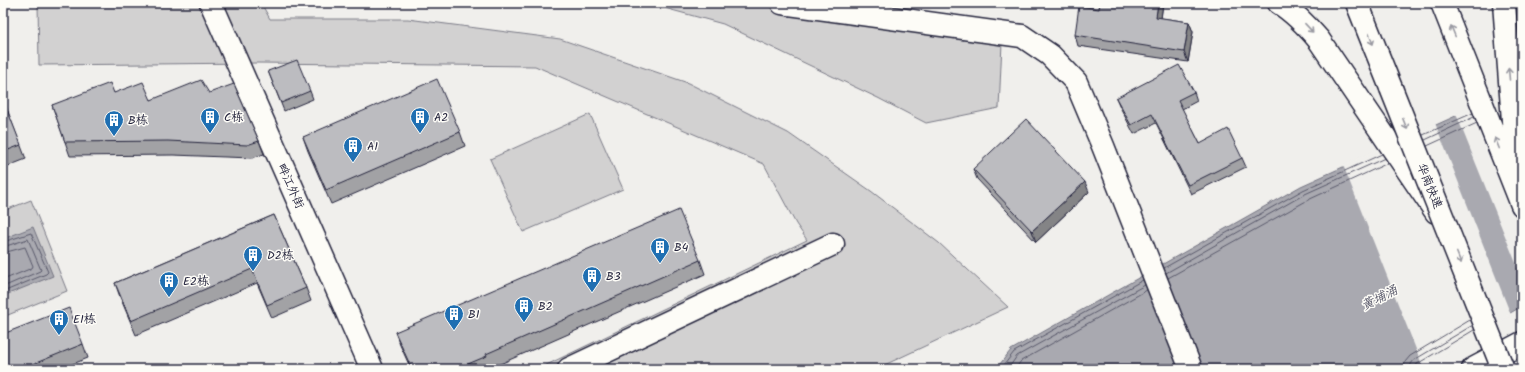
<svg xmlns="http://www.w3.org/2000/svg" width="1525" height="372" font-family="Kalam,'LXGW WenKai TC',sans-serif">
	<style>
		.green { fill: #d2d1d1; stroke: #7a7a86 }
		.water { fill: #a9a9b0; stroke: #737381 }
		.pier { fill: #f0efec }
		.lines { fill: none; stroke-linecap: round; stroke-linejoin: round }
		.shore { stroke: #58586a; stroke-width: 1 }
		.minor-casing { stroke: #22223b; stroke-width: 25 }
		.highway-casing { stroke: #22223b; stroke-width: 25 }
		.minor { stroke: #fdfcf7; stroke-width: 22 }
		.highway { stroke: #fdfcf7; stroke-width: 22 }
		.highway-bridge-casing { stroke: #22223b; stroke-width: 25; stroke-linecap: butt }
		.highway-bridge { stroke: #fdfcf7; stroke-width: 22 }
		.wall { fill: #a2a2a5; stroke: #22223b }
		.shaded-wall { fill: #848486; stroke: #22223b }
		.building { fill: #bcbcc0; stroke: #22223b }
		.oneway { stroke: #9a9aa2 }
		.labels { text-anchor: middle; stroke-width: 3; stroke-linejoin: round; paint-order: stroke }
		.poi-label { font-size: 12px; fill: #22223b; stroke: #fdfcf7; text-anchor: start }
		.street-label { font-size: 12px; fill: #22223b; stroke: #fdfcf7 }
		.water-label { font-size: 13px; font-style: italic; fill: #58586a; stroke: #fdfcf7 }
	</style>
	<rect width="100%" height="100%" fill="#f0efec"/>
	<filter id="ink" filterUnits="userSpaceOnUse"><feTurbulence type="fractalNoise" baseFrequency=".025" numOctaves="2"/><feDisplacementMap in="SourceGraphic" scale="8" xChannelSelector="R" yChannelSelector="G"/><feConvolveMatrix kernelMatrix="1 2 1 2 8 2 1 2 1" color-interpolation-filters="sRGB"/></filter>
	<g filter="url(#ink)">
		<!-- green -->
		<g class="green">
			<path d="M38,3H261L270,19H408L560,39L688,83L788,133L871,191L939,243L1008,307L876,369H538L807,240L796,224L764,164L535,66L258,63L39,65Z"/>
			<path d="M646,3H754L1002,43L999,108L926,123L878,98L723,24Z"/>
			<path d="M590,114L623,189L523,232L490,159Z"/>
			<path d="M31,200L67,291L3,317V211Z"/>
		</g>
		<!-- water -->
		<g class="water">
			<path d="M1522,86V306L1416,369H996L1011,350L1301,186Z"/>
			<path d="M33,227L53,276L3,296V239Z"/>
		</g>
		<!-- pier -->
		<g class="pier">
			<path d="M1522,84V278L1456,114Z"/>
			<path d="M1435,123L1511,315L1423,367L1343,165Z"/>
		</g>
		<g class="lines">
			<!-- shore -->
			<g class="shore">
				<path d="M1423,135L1473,113"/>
				<path d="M1425,140L1474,117"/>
				<path d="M1427,146L1477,123"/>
				<path d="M3,242L31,233L48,272L46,274L3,292"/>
				<path d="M3,247L28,239L41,270L40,271L3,287"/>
				<path d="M3,253L25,247L33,266L32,268L3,280"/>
				<path d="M1164,268L1303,190L1382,154"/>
				<path d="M1166,273L1305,194L1385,158"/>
				<path d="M1168,278L1308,200L1388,163"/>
				<path d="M1001,369L1014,352L1143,280"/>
				<path d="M1008,369L1017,356L1145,285"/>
				<path d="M1015,369L1021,361L1147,290"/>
				<path d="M1404,369L1405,362L1410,356L1470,320"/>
				<path d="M1410,369L1411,364L1414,360L1473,325"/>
				<path d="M1415,369L1417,364L1474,330"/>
			</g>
			<!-- minor casing -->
			<g class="minor-casing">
				<g id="minor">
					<path d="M211,3L372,369"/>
					<path d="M782,3L1022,36L1050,55L1076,82L1103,146L1191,369"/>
					<path d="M569,369L833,244"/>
					<path d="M1473,369L1522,343"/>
				</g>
			</g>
			<!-- highway casing -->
			<g class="highway-casing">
				<g id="highway">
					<path d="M1279,3C1295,13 1307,26 1319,40L1436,212"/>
					<path d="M1357,3L1391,88"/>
					<path d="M1442,3L1522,205"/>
					<path d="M1504,3L1517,173"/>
				</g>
			</g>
			<!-- minor -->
			<use href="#minor" class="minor"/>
			<!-- highway -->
			<use href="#highway" class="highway"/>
			<!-- highway-bridge casing -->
			<g class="highway-bridge-casing">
				<path id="highway-bridge" d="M1391,88L1503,369"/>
			</g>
			<!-- highway-bridge -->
			<use href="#highway-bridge" class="highway-bridge"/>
		</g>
		<!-- wall -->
		<g class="wall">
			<path d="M1100,3H1163L1161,18L1189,22L1193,32L1188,62L1078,46L1075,35L1099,9Z"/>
			<path d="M268,71L310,91L313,99L284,111Z"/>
			<path d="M1194,92L1197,101L1182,109L1200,144L1242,158L1246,167L1191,194L1156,123L1134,134L1120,107L1116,98Z"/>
			<path d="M114,93L151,100L209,93L259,141L264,154L252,158L173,155L70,156L52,105Z"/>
			<path d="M3,99L26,159L3,168Z"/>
			<path d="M460,132L465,146L331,204L308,151L303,137Z"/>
			<path d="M973,169L1089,192L1036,242L977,179Z"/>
			<path d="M274,215L306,288L311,301L272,318L257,283L136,335L120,297L115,283Z"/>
			<path d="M700,260L705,274L491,368V369H411L400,345L395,332Z"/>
			<path d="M83,344L88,358L60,369H3Z"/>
		</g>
		<!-- shaded-wall -->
		<g class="shaded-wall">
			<path d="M1158,3H1163L1160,27L1156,17Z"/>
			<path d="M1189,22L1193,32L1188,62L1184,52Z"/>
			<path d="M1085,182L1089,192L1036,242L1032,231Z"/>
		</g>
		<!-- building -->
		<g class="building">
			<path d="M1100,3H1158L1156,17L1189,22L1184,52L1075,35L1079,6L1099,9Z"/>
			<path d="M297,60L310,91L281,103L268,71Z"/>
			<path d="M1179,65L1194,92L1178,100L1200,144L1228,129L1242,158L1188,185L1152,114L1131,125L1116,98Z"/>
			<path d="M437,79L460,132L326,190L303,137Z"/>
			<path d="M201,80L209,93L234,84L259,141L247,145L168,141L65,142L52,105L110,83L114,93L143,82L151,100Z"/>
			<path d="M3,99L21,145L3,152Z"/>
			<path d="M1026,119L1085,182L1032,231L973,169Z"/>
			<path d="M679,210L700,260L486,354L487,356L456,369H412L395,332Z"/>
			<path d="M274,215L306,288L267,305L252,269L131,321L115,283Z"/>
			<path d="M69,308L83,344L21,369H3V334Z"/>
		</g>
		<!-- one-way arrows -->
		<defs><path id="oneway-shaft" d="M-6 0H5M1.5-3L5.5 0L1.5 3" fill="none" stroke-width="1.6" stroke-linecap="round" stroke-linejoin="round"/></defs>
		<g class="oneway">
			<use href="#oneway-shaft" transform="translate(1309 28) rotate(47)"/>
			<use href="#oneway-shaft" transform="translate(1453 31) rotate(-112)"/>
			<use href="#oneway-shaft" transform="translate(1371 39) rotate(69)"/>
			<use href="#oneway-shaft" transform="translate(1509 74) rotate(-95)"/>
			<use href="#oneway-shaft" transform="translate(1405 124) rotate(68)"/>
			<use href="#oneway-shaft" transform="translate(1497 143) rotate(-112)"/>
			<use href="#oneway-shaft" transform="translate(1459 258) rotate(68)"/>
		</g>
	</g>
	<!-- icons -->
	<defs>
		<g id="building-pin" transform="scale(1)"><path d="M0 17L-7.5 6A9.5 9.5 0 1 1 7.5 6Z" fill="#1f6fb2" stroke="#fdfcf7"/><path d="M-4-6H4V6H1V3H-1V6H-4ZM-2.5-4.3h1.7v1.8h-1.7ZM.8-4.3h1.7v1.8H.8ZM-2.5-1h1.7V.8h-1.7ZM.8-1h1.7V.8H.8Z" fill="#fff"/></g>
	</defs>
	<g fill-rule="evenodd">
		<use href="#building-pin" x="210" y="117"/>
		<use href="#building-pin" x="420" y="117"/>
		<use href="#building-pin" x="114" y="120"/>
		<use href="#building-pin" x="353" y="146"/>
		<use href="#building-pin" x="660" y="247"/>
		<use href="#building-pin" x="253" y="255"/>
		<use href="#building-pin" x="592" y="276"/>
		<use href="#building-pin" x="169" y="281"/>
		<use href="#building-pin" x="524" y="306"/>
		<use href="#building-pin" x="454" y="314"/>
		<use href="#building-pin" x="59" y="319"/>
	</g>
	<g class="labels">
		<!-- poi labels -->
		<g class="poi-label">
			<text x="224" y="121">C栋</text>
			<text x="434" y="121">A2</text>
			<text x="128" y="124">B栋</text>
			<text x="367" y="150">A1</text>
			<text x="674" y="251">B4</text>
			<text x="267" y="259">D2栋</text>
			<text x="606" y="280">B3</text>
			<text x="183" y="285">E2栋</text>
			<text x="538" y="310">B2</text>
			<text x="468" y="318">B1</text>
			<text x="73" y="323">E1栋</text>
		</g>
		<!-- street labels -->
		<g class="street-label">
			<text transform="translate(291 186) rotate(66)" y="4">畔江外街</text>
			<text transform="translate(1430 186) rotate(68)" y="4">华南快速</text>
		</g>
		<!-- water labels -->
		<g class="water-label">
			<text transform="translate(1379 297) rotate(-27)" y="5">黄埔涌</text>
		</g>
	</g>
	<!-- margin -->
	<rect width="1525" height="372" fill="none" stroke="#fdfcf7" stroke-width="16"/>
	<rect x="8" y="8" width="1509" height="356" fill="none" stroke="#22223b" stroke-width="1.5" filter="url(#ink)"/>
</svg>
